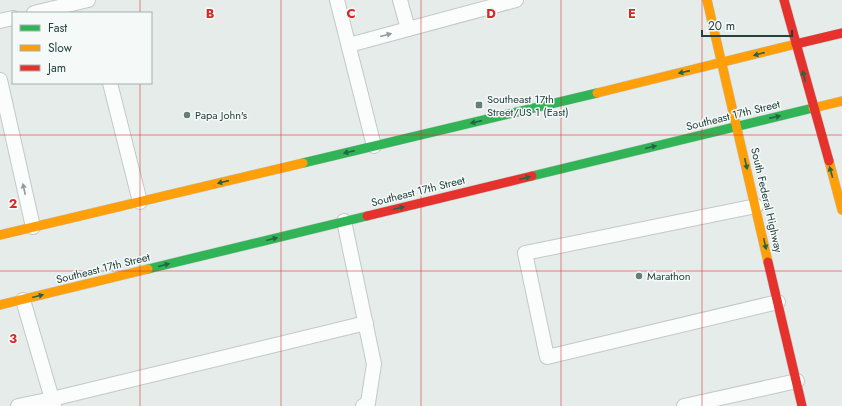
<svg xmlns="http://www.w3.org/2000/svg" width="842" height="406" font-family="Jost,sans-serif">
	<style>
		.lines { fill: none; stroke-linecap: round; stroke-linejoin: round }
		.lane-casing { stroke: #c3c9c7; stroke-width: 16 }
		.fast-casing { stroke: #c2c9c7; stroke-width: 10 }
		.slow-casing { stroke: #c2c9c7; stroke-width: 10 }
		.jam-casing { stroke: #c2c9c7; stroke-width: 10 }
		.lane { stroke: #fbfcfc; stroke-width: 14 }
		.fast { stroke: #30b455; stroke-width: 9 }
		.slow { stroke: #ff9f0a; stroke-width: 9 }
		.jam { stroke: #e5322d; stroke-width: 9 }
		.oneway { fill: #8f9e9c }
		.oneway2 { fill: #276444 }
		.grid { fill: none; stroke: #d62828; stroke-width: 1; stroke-opacity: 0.55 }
		.poi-dot { fill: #677d7a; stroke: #f5faf9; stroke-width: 1.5 }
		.labels { text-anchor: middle; stroke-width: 3; stroke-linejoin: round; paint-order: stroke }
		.poi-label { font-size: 11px; fill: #23413d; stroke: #f5faf9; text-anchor: start }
		.street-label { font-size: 11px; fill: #23413d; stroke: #f5faf9 }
		.grid-label { font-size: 13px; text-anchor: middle; font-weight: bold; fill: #d62828; stroke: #f5faf9; stroke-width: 3; stroke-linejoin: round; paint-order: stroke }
	</style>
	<rect width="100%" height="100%" fill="#e6ecea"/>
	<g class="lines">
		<!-- lane casing -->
		<g class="lane-casing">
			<g id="lane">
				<path d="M337,0L374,146"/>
				<path d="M400,0L408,29"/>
				<path d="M34,13L88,0"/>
				<path d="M0,21L13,18"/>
				<path d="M349,45L516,0"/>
				<path d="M0,80L33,227"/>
				<path d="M110,83L140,202"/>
				<path d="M756,206L525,253L547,357L778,302"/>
				<path d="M344,221L374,364L368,403L363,406"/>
				<path d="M23,300L52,399L366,323"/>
				<path d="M18,406L52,399L54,406"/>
				<path d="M684,406L797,381"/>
			</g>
		</g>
		<!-- fast casing -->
		<g class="fast-casing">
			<g id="fast">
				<path d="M303,163L597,93"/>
				<path d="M532,176L813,108"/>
				<path d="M148,269L367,216"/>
			</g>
		</g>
		<!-- slow casing -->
		<g class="slow-casing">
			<g id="slow">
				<path d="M707,0L768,262"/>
				<path d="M597,93L796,44"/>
				<path d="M813,108L842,101"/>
				<path d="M829,161L842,210"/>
				<path d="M0,235L303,163"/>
				<path d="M0,305L148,269"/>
			</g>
		</g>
		<!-- jam casing -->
		<g class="jam-casing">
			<g id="jam">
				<path d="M784,0L829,161"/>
				<path d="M796,44L842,33"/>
				<path d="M367,216L532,176"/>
				<path d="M768,262L802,406"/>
			</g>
		</g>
		<!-- lane -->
		<use href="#lane" class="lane"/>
		<!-- fast -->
		<use href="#fast" class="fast"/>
		<!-- slow -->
		<use href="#slow" class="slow"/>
		<!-- jam -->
		<use href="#jam" class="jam"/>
	</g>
	<!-- one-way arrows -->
	<defs><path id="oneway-solid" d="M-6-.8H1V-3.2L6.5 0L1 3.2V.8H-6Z"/></defs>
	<g class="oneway">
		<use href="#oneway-solid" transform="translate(386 35) rotate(-15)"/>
		<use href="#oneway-solid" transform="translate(24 189) rotate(-102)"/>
	</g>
	<g class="oneway2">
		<use href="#oneway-solid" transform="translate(759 54) rotate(165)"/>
		<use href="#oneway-solid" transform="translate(684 72) rotate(167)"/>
		<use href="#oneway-solid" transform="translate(804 76) rotate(-104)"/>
		<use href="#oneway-solid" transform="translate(775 117) rotate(-13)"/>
		<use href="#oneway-solid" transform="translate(476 122) rotate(167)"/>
		<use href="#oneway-solid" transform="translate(651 147) rotate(-14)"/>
		<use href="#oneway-solid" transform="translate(349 152) rotate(167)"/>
		<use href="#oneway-solid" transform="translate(746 164) rotate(77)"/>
		<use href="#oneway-solid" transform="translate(831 172) rotate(-106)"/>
		<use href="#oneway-solid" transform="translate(525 178) rotate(-14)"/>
		<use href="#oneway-solid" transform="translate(223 182) rotate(167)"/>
		<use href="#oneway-solid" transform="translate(399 208) rotate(-14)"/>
		<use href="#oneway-solid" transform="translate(272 239) rotate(-14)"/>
		<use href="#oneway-solid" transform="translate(765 244) rotate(77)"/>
		<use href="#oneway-solid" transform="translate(164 265) rotate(-14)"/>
		<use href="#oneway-solid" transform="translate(38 296) rotate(-14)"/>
	</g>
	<!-- grid -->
	<path class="grid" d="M140,0V13M281,0V406M421,0V406M561,0V406M702,0V406M140,83V406M0,135H842M0,271H842"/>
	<!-- markers -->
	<g class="poi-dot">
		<rect x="475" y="101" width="8" height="8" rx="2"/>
		<circle cx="187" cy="115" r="4"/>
		<circle cx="639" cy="276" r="4"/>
	</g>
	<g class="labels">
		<!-- poi labels -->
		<g class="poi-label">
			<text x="487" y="103">Southeast 17th<tspan x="487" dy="13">Street/US 1 (East)</tspan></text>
			<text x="195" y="119">Papa John's</text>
			<text x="647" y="280">Marathon</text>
		</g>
		<!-- street labels -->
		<g class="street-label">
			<text transform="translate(733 115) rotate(-14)" y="4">Southeast 17th Street</text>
			<text transform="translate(418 191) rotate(-14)" y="4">Southeast 17th Street</text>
			<text transform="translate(767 200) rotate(77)" y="4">South Federal Highway</text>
			<text transform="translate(103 268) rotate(-14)" y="4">Southeast 17th Street</text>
		</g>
	</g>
	<g class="grid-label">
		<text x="210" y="18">B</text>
		<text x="351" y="18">C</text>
		<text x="491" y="18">D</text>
		<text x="632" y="18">E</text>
		<text x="13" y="208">2</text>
		<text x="13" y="343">3</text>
	</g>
	<!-- legend -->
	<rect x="12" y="12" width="140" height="72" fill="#f5faf9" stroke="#a1b0ae"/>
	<rect x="20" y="25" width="20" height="6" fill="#30b455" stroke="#a1b0ae"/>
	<text x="48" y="32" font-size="12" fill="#23413d">Fast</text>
	<rect x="20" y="45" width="20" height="6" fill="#ff9f0a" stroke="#a1b0ae"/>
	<text x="48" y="52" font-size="12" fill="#23413d">Slow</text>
	<rect x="20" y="65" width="20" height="6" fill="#e5322d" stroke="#a1b0ae"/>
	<text x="48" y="72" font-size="12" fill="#23413d">Jam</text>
	<!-- scale -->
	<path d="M702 30v6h90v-6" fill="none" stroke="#23413d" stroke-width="2"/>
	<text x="708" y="30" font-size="12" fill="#23413d" stroke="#f5faf9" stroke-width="3" paint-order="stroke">20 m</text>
</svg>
